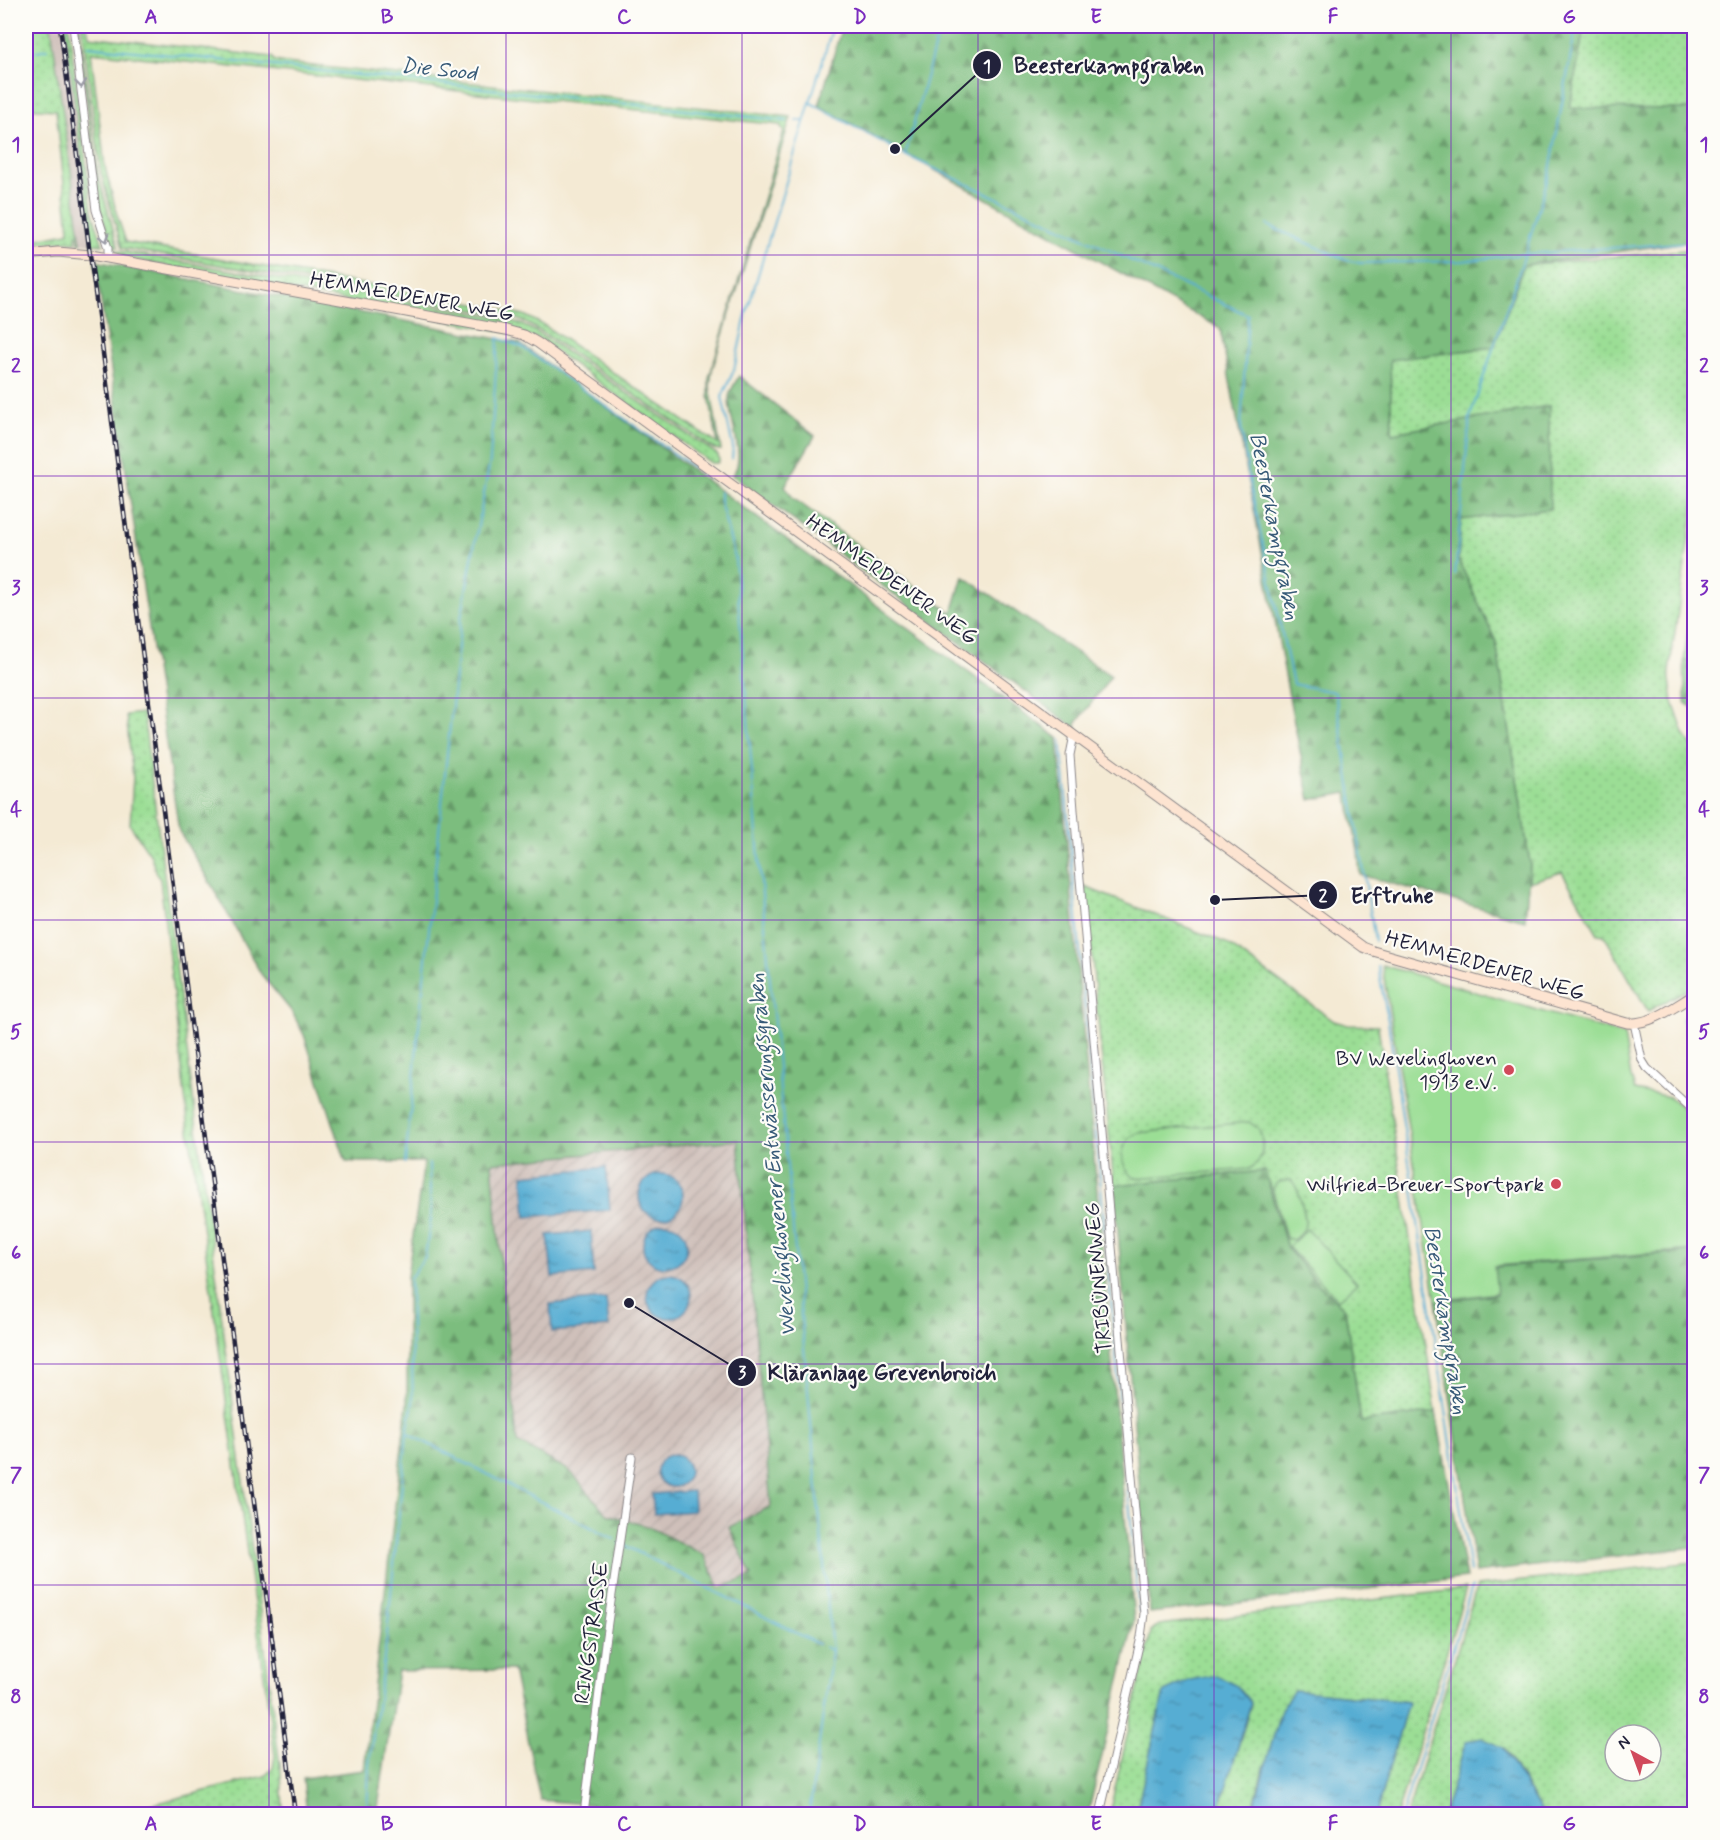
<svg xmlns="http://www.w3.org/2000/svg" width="1720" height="1840" font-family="Mynerve,sans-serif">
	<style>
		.industrial { fill: url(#industrial-furrows) }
		.railway { fill: #cfc0ba }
		.green { fill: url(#green-dots); stroke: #5e8068; stroke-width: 1.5; fill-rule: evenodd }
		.forest { fill: url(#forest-firs); stroke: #4f705c; stroke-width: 1.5; fill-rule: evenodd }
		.pitch { fill: #9bde95; stroke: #5e8068; stroke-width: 1.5 }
		.water { fill: url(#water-ripples); stroke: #3c6887; stroke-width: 1.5 }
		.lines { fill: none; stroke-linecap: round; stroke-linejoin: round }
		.stream { stroke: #56add3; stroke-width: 2 }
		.street-casing { stroke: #8b8688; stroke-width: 9 }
		.secondary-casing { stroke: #8b8688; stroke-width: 11 }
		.street { stroke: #fff; stroke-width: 7 }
		.secondary { stroke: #fde4d1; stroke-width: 9 }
		.rail-casing { stroke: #22223b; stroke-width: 4.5 }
		.rail { stroke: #fdfcf7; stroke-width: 2; stroke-dasharray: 7; stroke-linecap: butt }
		.oneway { stroke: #9c9ca7 }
		.grid { fill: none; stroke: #7b2cbf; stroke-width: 1.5; stroke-opacity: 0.55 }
		.poi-dot { fill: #d1495b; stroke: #fdfcf7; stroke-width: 2 }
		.labels { text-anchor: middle; stroke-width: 4.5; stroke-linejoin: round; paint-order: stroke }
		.street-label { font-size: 21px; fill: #22223b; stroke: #fdfcf7 }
		.poi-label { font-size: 21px; fill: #22223b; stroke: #fdfcf7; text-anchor: end }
		.water-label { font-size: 22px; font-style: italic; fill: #375a78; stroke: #fdfcf7 }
		.leader { fill: none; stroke: #22223b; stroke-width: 2 }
		.callout-dot { fill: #22223b; stroke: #fdfcf7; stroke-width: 2 }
		.mark-label { font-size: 18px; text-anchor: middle; font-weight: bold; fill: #fff }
		.callout-label { font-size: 22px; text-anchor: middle; font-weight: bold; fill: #22223b; stroke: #fdfcf7; stroke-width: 4.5; stroke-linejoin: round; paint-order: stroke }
		.neatline { fill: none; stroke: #7b2cbf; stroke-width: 2 }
		.grid-label { font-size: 20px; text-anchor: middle; font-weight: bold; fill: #7b2cbf }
	</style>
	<defs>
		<pattern id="industrial-furrows" width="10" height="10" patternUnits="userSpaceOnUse" patternTransform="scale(1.5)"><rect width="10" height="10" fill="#cfc0ba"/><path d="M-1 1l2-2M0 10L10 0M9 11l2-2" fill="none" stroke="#b1a5a1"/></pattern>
		<pattern id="green-dots" width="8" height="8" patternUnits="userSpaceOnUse" patternTransform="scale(1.5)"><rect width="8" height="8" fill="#9bde95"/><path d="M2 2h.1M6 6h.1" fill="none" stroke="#85be81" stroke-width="1.8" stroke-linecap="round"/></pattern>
		<pattern id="forest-firs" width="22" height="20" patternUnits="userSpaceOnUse" patternTransform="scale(1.5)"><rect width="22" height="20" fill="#7cbd7e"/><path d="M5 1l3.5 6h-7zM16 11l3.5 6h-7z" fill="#659968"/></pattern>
		<pattern id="water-ripples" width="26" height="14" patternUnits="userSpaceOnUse" patternTransform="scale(1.5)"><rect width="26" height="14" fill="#56add3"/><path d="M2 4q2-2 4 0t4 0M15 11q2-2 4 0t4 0" fill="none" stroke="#478cac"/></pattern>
	</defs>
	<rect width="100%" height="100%" fill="#fdfcf7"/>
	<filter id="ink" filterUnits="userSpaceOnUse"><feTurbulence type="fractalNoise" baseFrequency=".0167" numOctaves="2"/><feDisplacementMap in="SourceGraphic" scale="12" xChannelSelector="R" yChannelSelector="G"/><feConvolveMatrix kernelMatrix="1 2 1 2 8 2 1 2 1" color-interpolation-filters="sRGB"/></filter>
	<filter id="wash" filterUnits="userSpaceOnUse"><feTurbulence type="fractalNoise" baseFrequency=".008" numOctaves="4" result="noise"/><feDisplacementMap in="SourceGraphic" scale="24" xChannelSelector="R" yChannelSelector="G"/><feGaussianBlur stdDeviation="1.35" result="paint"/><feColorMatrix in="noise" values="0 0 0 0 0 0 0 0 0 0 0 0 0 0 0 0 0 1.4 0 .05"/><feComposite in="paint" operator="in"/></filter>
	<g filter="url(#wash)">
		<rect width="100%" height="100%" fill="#f4ead4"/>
		<!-- industrial -->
		<path class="industrial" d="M738,1140L772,1507L752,1576L720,1588L649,1527L607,1514L570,1471L517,1443L492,1162Z"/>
		<!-- railway -->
		<path class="railway" d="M51,26H65L92,244L81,243Z"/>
		<!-- green -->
		<g class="green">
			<path d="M26,26H51L81,243H79L78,234L76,235V242L63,241L26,244V241L67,233L69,230L56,110L26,108Z"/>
			<path d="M65,26H69L92,210L103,245L92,244Z"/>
			<path d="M77,26H79L98,175L118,247H112L100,208Z"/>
			<path d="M82,26H87L89,36L272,57L275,61L286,63L791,117L712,370L710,387L721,450L714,449L537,329L520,320L492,313L122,248L101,173ZM91,52L780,125L784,131L709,378V396L718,444L545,326L524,315L486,306L126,242L117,215L105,167Z"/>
			<path d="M1584,26H1694V109H1570Z"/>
			<path d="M1694,249V504L1669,672L1673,702L1684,734L1694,750V986L1648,1011L1604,935L1598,934L1562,872L1529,882L1530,864L1496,642L1458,559L1461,520L1549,406L1392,434L1390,359L1494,347L1523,265Z"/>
			<path d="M114,250L492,316L518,323L535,331L718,455L719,461L717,463H711L537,338L122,257L117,255Z"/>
			<path d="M1694,589V661L1684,660Z"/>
			<path d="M143,713L281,1773L283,1811L270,1814H114L265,1776L273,1768L275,1756L188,1123L160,879L156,874L151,856L130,825L133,777L126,715Z"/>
			<path d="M1085,887L1226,943L1334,1021L1348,1025L1378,1026L1436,1412L1361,1422L1345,1309L1317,1283L1287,1248L1265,1171L1114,1185Z"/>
			<path d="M1694,1562V1814H1543L1504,1748L1466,1741L1444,1814H1407L1477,1586ZM1615,1735H1651V1771H1615Z"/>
			<path d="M1466,1589L1397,1814H1376L1408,1702L1294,1690L1261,1776L1252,1814H1218L1251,1704L1164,1692L1136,1814H1109L1151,1632L1159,1625Z"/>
		</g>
		<!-- forest -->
		<g class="forest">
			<path d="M842,26H1584L1570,108L1694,109V241L1524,265L1494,347L1390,360L1392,433L1549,406L1550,509L1461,520L1458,559L1496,642L1530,864L1525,920L1360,875L1358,851L1347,793L1310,800L1292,712L1220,328L819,106Z"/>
			<path d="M95,261L519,343L1058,738L1134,1621L1088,1814H594L595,1805L540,1800L513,1670L398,1671L377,1814H307L303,1778L364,1770L407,1404V1276L424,1162H346L304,1035L292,1012L261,974L212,886L179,831ZM738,1140L771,1506L729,1527L752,1576L720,1588L704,1555L649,1527L607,1514L570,1471L517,1442L492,1163Z"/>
			<path d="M739,376L815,436L785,486L793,498L952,613L963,576L1111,676L1076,724L1077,729L732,475C748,459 728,419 729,397C730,390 736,382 739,376Z"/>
			<path d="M1684,660L1694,661V708L1685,703Z"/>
			<path d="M1265,1171L1287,1248L1317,1283L1345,1309L1361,1422L1436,1412L1466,1578L1150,1613L1114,1185Z"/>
			<path d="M1694,1251V1547L1476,1573L1436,1301L1497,1294L1494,1267Z"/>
		</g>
		<!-- pitch -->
		<g class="pitch">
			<path d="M1382,965L1624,1035L1631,1077L1635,1090L1670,1097L1694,1118V1250L1494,1266L1497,1293L1436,1301Z"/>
			<path d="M1249,1122L1259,1129C1264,1144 1265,1161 1249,1169L1135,1178C1117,1166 1119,1141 1138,1133Z"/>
			<path d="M1291,1180C1298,1185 1306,1216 1305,1225C1304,1232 1298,1236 1293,1240L1286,1238L1273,1191C1274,1181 1283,1181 1291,1180Z"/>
			<path d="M1307,1229L1357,1283L1338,1300L1288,1247Z"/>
		</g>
		<!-- water -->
		<g class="water">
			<path d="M606,1167L610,1210L526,1217L523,1175Z"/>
			<circle cx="661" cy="1196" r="22"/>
			<circle cx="665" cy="1245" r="22"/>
			<path d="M591,1231L594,1273L552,1277L548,1235Z"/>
			<circle cx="669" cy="1296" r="22"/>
			<path d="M606,1299L609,1327L552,1332L550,1304Z"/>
			<circle cx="673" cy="1471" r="16"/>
			<path d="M693,1491L694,1511L654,1514L652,1494Z"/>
			<path d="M1216,1675L1237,1686L1251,1703L1218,1814H1136L1164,1692L1190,1680Z"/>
			<path d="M1294,1690L1408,1702L1376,1814H1252L1281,1709Z"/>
			<path d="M1482,1738L1503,1748L1543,1814H1444L1466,1741Z"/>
		</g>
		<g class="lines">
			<!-- stream -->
			<g class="stream">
				<path d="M88,46L787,121"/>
				<path d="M27,53L47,49"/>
				<path d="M811,103L895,149"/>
				<path d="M796,121H804"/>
				<path d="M903,154L1248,315L1241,427L1249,479L1293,684L1335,692L1375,941"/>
				<path d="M905,156L940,26"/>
				<path d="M1267,225L1346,260L1360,263L1462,261L1525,254L1694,242"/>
				<path d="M732,459L733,447L722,397L734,370L746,315L833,26"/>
				<path d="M720,492V501L735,558L760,872L832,1651L809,1814"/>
				<path d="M1455,575L1470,417L1525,254L1550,171L1576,26"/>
				<path d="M1061,740L1139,1612"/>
				<path d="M1378,966L1388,1021L1470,1572"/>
				<path d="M1683,1018L1694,1066"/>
				<path d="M405,1163L461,618L490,461L498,338L522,347L709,478"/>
				<path d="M429,1164L431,1218L425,1257L410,1278L413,1402L407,1433L614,1539"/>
				<path d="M620,1543L818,1644"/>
				<path d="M825,1647L832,1651"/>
				<path d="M367,1814L369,1764L386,1644L407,1433"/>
				<path d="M1402,1814L1472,1587"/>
			</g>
		</g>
	</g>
	<g filter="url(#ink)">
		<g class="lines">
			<!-- street casing -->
			<g class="street-casing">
				<g id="street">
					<path d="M73,26L96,210L108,248V258"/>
					<path d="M1074,735L1070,755L1074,810L1144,1614L1141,1637L1100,1814"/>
					<path d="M1634,1023L1642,1060L1647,1068L1694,1111"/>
					<path d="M584,1814L605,1643L632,1457"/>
				</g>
			</g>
			<!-- secondary casing -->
			<g class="secondary-casing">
				<path id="secondary" d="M26,255L58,252L91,255L506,330L524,335L538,343L1363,947L1373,951L1627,1023C1651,1025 1674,1007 1694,995"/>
			</g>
			<!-- street -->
			<use href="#street" class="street"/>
			<!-- secondary -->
			<use href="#secondary" class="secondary"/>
			<!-- rail casing -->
			<g class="rail-casing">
				<path id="rail" d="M60,26L295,1814"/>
			</g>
			<!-- rail -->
			<use href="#rail" class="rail"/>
		</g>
		<!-- one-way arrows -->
		<defs><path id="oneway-chevron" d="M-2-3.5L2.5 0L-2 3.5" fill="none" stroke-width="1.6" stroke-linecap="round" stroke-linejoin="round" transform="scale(1.5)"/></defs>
		<g class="oneway">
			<use href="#oneway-chevron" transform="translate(81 84) rotate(83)"/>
			<use href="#oneway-chevron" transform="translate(105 238) rotate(72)"/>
		</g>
	</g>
	<!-- grid -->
	<path class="grid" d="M269,26V1814M506,26V1814M742,26V1814M978,26V1814M1214,26V1814M1451,26V1814M26,255H1694M26,476H1694M26,698H1694M26,920H1694M26,1142H1694M26,1364H1694M26,1585H1694"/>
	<!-- markers -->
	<g class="poi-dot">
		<circle cx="1509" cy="1070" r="6"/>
		<circle cx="1556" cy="1184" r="6"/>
	</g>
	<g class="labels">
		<!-- street labels -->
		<g class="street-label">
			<text transform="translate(412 296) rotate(10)" y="7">HEMMERDENER WEG</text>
			<text transform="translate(892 579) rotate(36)" y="7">HEMMERDENER WEG</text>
			<text transform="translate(1485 965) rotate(16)" y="7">HEMMERDENER WEG</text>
			<text transform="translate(1098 1278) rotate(-95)" y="7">TRIBÜNENWEG</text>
			<text transform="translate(591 1633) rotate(-82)" y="7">RINGSTRASSE</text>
		</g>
		<!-- poi labels -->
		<g class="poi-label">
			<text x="1497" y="1065">BV Wevelinghoven<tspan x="1497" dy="24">1913 e.V.</tspan></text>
			<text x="1544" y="1191">Wilfried-Breuer-Sportpark</text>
		</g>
		<!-- water labels -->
		<g class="water-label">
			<text transform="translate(439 68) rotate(6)" y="8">Die Sood</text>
			<text transform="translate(1276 526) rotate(79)" y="8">Beesterkampgraben</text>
			<text transform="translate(771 1155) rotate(-95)" y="8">Wevelinghovener Entwässerungsgraben</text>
			<text transform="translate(1447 1320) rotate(81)" y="8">Beesterkampgraben</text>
		</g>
	</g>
	<!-- callouts -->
	<path class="leader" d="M895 149L987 65M1215 900L1323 895M629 1303L742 1372"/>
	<g class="callout-dot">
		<circle cx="895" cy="149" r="6"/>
		<circle cx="1215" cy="900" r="6"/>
		<circle cx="629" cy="1303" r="6"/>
		<circle cx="987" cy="65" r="15"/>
		<circle cx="1323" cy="895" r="15"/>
		<circle cx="742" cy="1372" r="15"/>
	</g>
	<g class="mark-label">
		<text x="987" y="72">1</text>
		<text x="1323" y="901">2</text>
		<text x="742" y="1378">3</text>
	</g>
	<g class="callout-label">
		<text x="1109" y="73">Beesterkampgraben</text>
		<text x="1392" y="903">Erftruhe</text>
		<text x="882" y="1380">Kläranlage Grevenbroich</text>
	</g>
	<!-- margin -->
	<rect width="1720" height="1840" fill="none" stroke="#fdfcf7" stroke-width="66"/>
	<!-- north arrow -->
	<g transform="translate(1633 1753) rotate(319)"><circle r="28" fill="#fdfcf7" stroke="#a5a5ac" stroke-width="1.5"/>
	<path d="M0-4.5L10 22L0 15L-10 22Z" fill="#d1495b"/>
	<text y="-9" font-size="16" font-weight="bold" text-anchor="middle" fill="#22223b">N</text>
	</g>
	<rect x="33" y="33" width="1654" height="1774" class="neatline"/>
	<g class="grid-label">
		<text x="151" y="23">A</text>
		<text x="387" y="23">B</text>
		<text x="624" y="23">C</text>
		<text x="860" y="23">D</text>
		<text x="1096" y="23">E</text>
		<text x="1333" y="23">F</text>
		<text x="1569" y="23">G</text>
		<text x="16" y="151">1</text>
		<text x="1704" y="151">1</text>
		<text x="16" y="372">2</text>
		<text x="1704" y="372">2</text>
		<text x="16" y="594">3</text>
		<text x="1704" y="594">3</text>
		<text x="16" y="816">4</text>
		<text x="1704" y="816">4</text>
		<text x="16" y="1038">5</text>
		<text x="1704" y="1038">5</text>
		<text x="16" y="1259">6</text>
		<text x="1704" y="1259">6</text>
		<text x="16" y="1481">7</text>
		<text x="1704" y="1481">7</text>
		<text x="16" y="1703">8</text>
		<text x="1704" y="1703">8</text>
		<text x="151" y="1830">A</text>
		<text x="387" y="1830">B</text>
		<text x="624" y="1830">C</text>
		<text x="860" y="1830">D</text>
		<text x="1096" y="1830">E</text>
		<text x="1333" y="1830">F</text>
		<text x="1569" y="1830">G</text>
	</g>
</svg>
